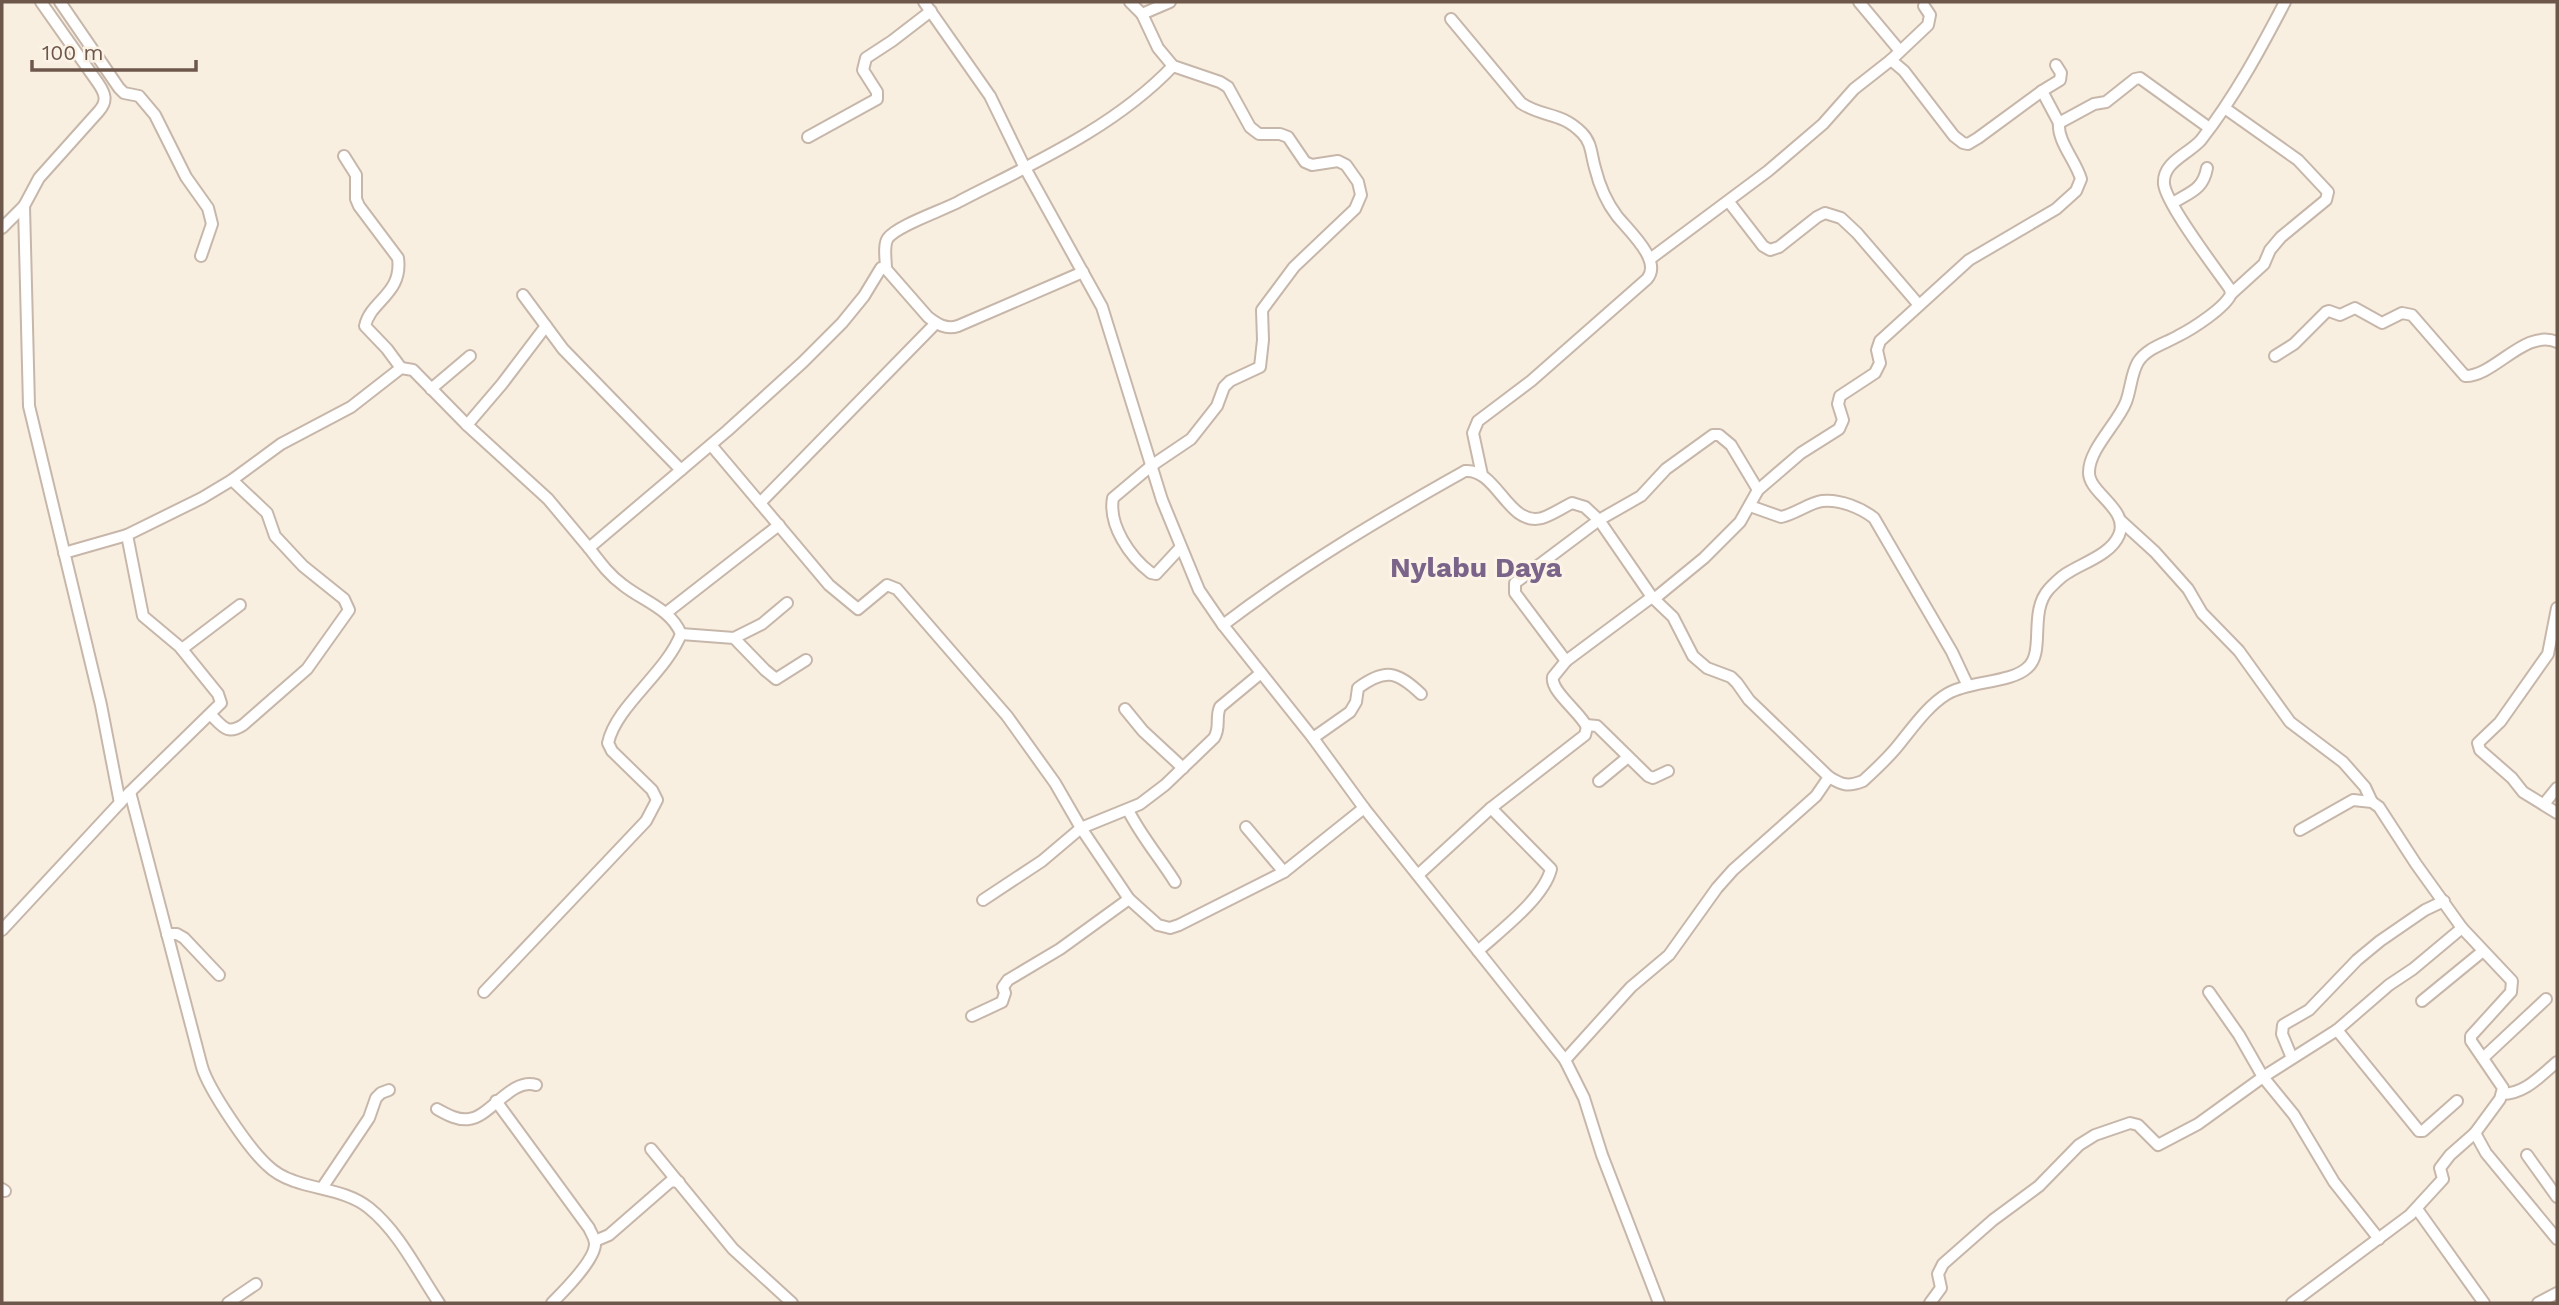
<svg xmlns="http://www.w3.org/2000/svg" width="2559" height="1305" font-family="'Work Sans',sans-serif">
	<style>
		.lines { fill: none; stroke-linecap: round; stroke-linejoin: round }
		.minor-casing { stroke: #c7b7aa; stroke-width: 14 }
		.minor { stroke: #fff; stroke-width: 10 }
		.labels { text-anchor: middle; stroke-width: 6; stroke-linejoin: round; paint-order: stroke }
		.quarter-label { font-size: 28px; font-weight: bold; fill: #7b6489; stroke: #fcf3e7 }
	</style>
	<rect width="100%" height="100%" fill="#f9efe1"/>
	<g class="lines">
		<!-- minor casing -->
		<g class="minor-casing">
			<g id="minor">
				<path d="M60,2L119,88L124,93L139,96L155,115L186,177L208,208L212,224L201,256"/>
				<path d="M924,2L990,96L1025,168L1102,307L1162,500L1199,590L1223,625L1313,738L1364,808L1565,1060L1584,1098L1602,1155L1659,1303"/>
				<path d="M1130,2L1142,14"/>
				<path d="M1170,2L1142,14L1158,48L1173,66L1220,82L1228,87L1250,127L1255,131L1259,134H1280L1288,137L1305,162L1312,165L1338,161L1346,165L1358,182L1361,195L1355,209L1294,267L1262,310L1263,340L1260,367L1230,381L1224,387L1217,406L1191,439L1151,466L1113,498C1108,525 1130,557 1151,573L1156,574L1181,547"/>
				<path d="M1859,2L1900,51"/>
				<path d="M1451,19L1521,103C1543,118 1560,111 1582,133C1592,143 1591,155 1595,168C1599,184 1607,203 1617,216C1628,230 1663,261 1647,279L1531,381L1478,421L1473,433L1482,475"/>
				<path d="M1891,60L1928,25L1930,15L1924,6"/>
				<path d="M2042,91L2060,80L2061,73L2056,65"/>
				<path d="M2226,109L2298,160L2328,192L2326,200L2281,237L2270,250L2264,264L2231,294"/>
				<path d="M808,137L877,99V92L863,70L866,58L892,41L931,11"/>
				<path d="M344,156L356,175V199L359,206L398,258C403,294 370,301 365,326L387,349L401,368"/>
				<path d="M1729,202L1763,246L1770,250L1779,247L1817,217L1825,213L1841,218L1857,233L1919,305"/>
				<path d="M2173,203C2190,192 2203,190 2207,168"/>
				<path d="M24,206L29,406L101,705L120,803"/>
				<path d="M2,228L24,206L39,178L99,111C108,101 105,93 98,83L41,2"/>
				<path d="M1650,259L1768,171L1823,124L1854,89L1891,60L1904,71L1954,136L1963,143L1968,144L1978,138L2042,91L2059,123"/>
				<path d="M886,269C886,260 883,245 888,238C898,225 944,210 960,201C1034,163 1115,127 1173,66"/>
				<path d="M523,295L563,349L681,470"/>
				<path d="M2275,356L2294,344L2326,312L2329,311L2340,315L2355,308L2382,323L2402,313L2412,315L2465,376C2494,377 2525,328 2557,342"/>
				<path d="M431,389L470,356"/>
				<path d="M467,425L502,384L546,326"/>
				<path d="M711,445L829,585L858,609L887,585L897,589L1007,716L1055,783L1081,828L1129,899L1158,925L1170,928L1179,925L1284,872L1364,808"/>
				<path d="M760,503L936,323"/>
				<path d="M1750,506L1781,517C1795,514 1809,503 1822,501C1840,499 1861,508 1874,518L1952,652L1968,686"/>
				<path d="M2121,521L2155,552L2188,589L2202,613L2239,651L2290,722L2343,762L2365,787L2372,802"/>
				<path d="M64,553L127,535"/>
				<path d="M1654,599L1704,558L1740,522L1758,490L1801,453L1839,429L1843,420L1838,404L1840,396L1875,373L1880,363L1877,350L1880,341L1969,260L2056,209L2076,191L2081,179C2076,161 2057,141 2059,123L2094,104L2106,102L2135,79L2140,78L2208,127"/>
				<path d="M2557,608L2548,654L2500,722L2478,743L2480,750L2512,778L2523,792L2557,813"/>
				<path d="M666,613L779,525"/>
				<path d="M1223,625C1299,567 1381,518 1465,471C1497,468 1508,527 1542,518C1552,515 1562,508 1572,503L1585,507L1599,520L1652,597L1673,617L1693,656L1707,668L1731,677L1737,683L1749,700L1829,777C1842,785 1848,787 1863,781C1874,771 1886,760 1896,748C1911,730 1927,706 1947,694C1968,681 2011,683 2027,668C2046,653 2028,612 2049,589C2055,583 2061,576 2069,572C2085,562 2111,554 2119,535C2130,509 2088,493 2089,472C2089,449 2118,423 2126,402C2131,389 2131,374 2138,362C2147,348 2164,344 2178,336C2192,329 2225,308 2231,294L2230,289C2216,269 2166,204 2164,184C2162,162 2189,154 2201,140C2234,98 2260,50 2285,2"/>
				<path d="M681,634L734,638L765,670L776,679L806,660"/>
				<path d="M734,638L762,624L787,603"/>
				<path d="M182,649L240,605"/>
				<path d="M1566,661L1515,593V583L1599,520L1641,496L1666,469L1713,435H1719L1731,445L1758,490"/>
				<path d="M1125,709L1143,731L1183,768"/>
				<path d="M211,715C223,727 227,735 243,725L307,669L349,610L344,599L303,566L275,536L267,513L232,480"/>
				<path d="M1586,725L1597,726L1648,776L1653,778L1668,771"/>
				<path d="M1313,738L1350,712L1356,702L1358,688C1385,668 1397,671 1421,694"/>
				<path d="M1599,781L1628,757"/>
				<path d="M130,792L202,1067C209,1090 249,1149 267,1165C274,1172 285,1178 294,1181C319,1190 348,1191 369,1208C399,1232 418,1272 439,1303"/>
				<path d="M2544,804L2557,788"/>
				<path d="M1128,810C1141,836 1160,858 1175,882"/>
				<path d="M1246,827L1284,872"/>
				<path d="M2300,830L2353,800L2372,802L2379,807L2416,864L2462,928L2512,981L2511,992L2471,1036V1041L2503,1088L2500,1099L2475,1133L2486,1153L2557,1239"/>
				<path d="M1418,875L1491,808L1585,735L1587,727C1580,712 1550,691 1553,677L1566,661L1652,597"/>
				<path d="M983,900L1042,861L1081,828L1140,804L1165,785L1214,738C1221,727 1215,718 1220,707L1261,673"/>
				<path d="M2,930L130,792L221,703L218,694L180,647L143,616L127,535L202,498L232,480L281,444L351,407L401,368L413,370L467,425L548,499L589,548L727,431L803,362L842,323L864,296L881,268L886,269L928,317C937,324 946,330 958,326L1083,272"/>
				<path d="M167,934H177L184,938L219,975"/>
				<path d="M1478,951C1500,931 1544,898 1551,869L1491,808"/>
				<path d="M484,992L646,821L657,800L652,790L612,751L608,743C616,706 666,673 681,634C671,609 643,601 623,585C609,575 599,561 589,548"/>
				<path d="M2209,992L2239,1035L2263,1077L2294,1115L2334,1182L2379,1239"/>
				<path d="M2422,1001L2483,951"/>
				<path d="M972,1016L1002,1002L1005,993L1003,987L1008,980L1060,949L1129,899"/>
				<path d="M2337,1030L2419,1131H2423L2457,1101"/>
				<path d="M2292,1058L2282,1034L2283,1025L2309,1010L2357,960L2380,941L2425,910L2444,901"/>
				<path d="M2483,1058L2546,999"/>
				<path d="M1565,1060L1631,987L1669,955L1717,888L1733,870L1816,796L1829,777"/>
				<path d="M2502,1094C2525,1094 2540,1076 2557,1062"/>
				<path d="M496,1101L589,1228C591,1233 595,1238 595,1244C595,1260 563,1292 552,1303"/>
				<path d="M437,1109C446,1114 458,1121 469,1119C490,1117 512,1077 536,1085"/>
				<path d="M651,1149L733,1249L792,1303"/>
				<path d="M2527,1155L2557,1197"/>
				<path d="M322,1188L369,1118L376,1098L381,1093L389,1090"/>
				<path d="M2,1189L5,1191"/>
				<path d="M2417,1209L2484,1303"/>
				<path d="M595,1241L609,1235L671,1181L679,1182"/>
				<path d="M228,1303L256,1284"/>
				<path d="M1930,1303L1941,1288L1938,1274L1943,1264L1993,1220L2039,1186L2079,1145L2095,1135L2130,1123L2138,1125L2158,1145L2198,1124L2263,1077L2337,1030L2389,985L2413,969L2462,928"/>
				<path d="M2292,1303L2410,1215L2443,1179L2440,1168L2450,1155L2475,1133"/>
				<path d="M2538,1303L2557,1293"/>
			</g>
		</g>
		<!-- minor -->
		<use href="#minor" class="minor"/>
	</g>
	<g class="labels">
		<!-- quarter labels -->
		<g class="quarter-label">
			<text x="1476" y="577">Nylabu Daya</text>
		</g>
	</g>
	<!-- border -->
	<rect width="2559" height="1305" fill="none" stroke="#6d574b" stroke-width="7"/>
	<!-- scale -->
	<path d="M32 60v10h164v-10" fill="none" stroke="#6d574b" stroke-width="3.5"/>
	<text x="42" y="60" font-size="21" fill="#6d574b" stroke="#fcf3e7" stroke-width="5" paint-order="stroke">100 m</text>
</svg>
